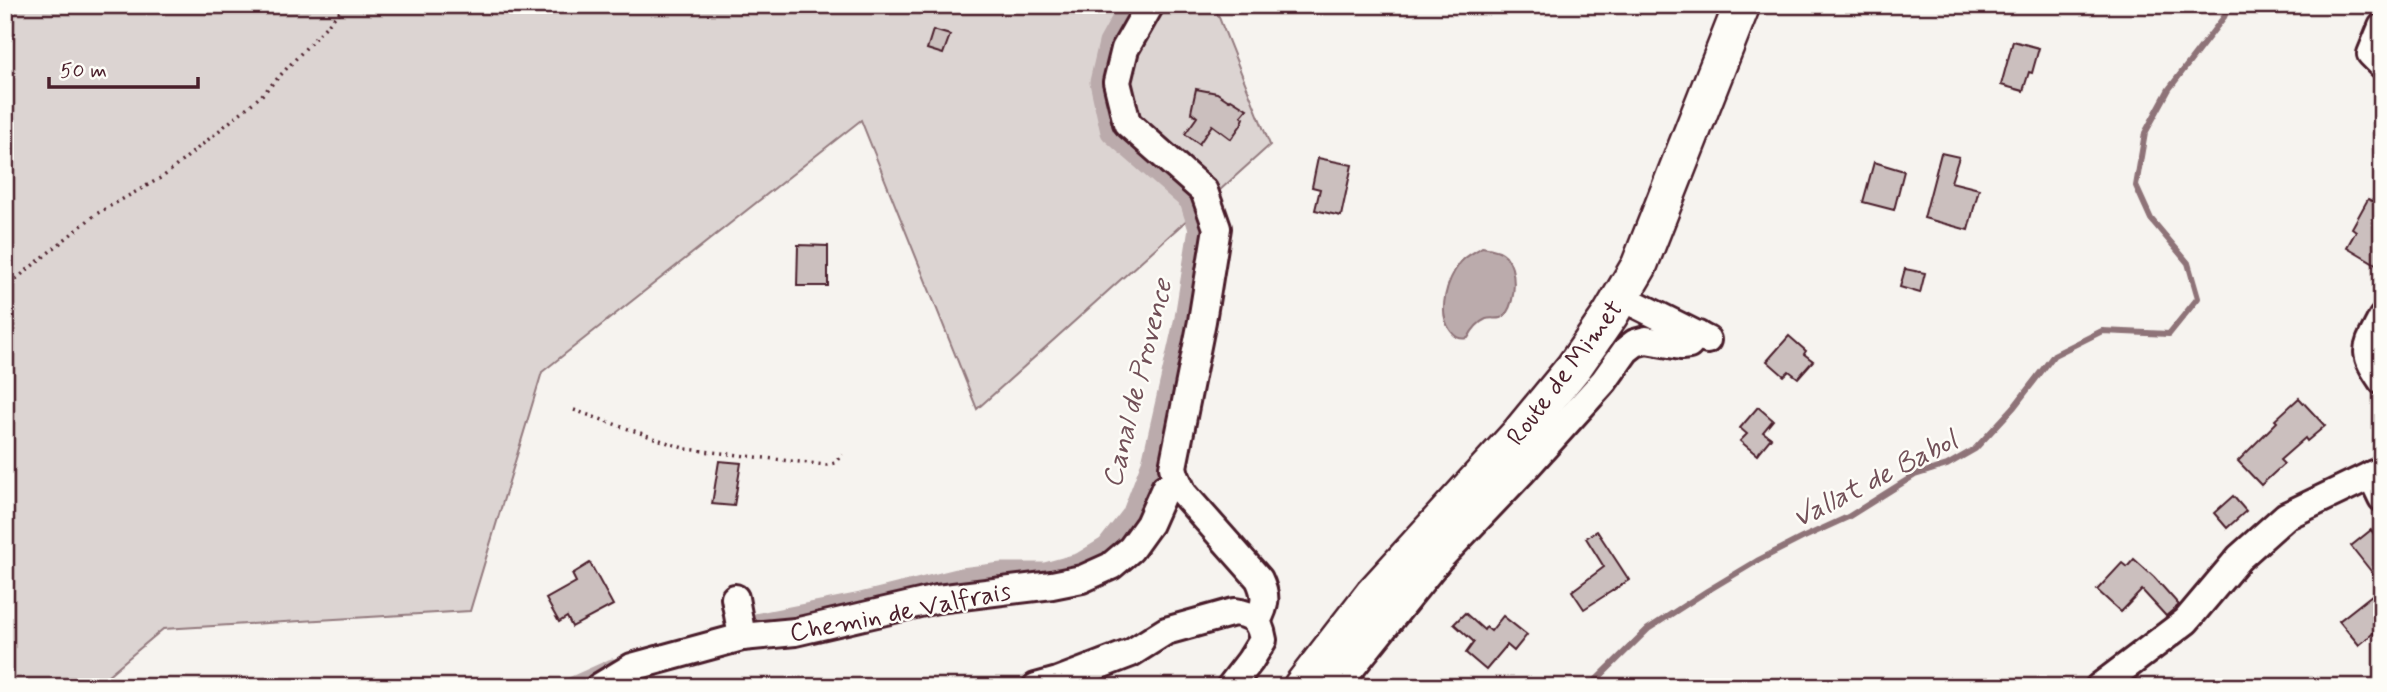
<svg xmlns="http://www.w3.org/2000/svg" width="2387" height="692" font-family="Mynerve,sans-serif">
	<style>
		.green { fill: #dcd4d2; stroke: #937a7e; stroke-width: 2 }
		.water { fill: #bbabac; stroke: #8e7378; stroke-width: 2 }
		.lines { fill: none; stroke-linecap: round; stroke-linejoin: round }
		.stream { stroke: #8e7378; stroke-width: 6 }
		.canal { stroke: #bbabac; stroke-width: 21 }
		.building { fill: #cbbfbe; stroke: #4a1f2b; stroke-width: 2 }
		.minor-casing { stroke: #4a1f2b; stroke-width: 32 }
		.major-casing { stroke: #4a1f2b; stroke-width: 40 }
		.path { stroke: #4a1f2b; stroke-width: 3.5; stroke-dasharray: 2 5; stroke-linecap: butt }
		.minor { stroke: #fdfcf7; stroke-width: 26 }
		.major { stroke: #fdfcf7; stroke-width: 35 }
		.labels { text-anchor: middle; stroke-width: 5; stroke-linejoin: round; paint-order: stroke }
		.street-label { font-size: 26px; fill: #4a1f2b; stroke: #fdfcf7 }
		.water-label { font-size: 28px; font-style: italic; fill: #725058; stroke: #fdfcf7 }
	</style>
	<rect width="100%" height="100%" fill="#f6f3ef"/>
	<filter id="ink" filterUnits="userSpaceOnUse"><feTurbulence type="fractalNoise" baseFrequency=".0143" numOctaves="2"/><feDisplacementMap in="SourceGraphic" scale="14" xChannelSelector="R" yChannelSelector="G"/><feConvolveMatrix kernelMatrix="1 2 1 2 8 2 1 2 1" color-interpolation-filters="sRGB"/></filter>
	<g filter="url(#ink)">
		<!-- green -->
		<path class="green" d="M5,5H1214L1270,145L977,409L861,120L542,372L470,611L163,629L94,687H5Z"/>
		<!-- water -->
		<path class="water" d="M1482,247C1490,248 1501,250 1506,256C1517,270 1516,299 1506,314C1501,321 1493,317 1486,319C1477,323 1472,330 1468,338C1459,340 1455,337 1450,330C1437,311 1447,280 1460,263C1465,256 1475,252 1482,247Z"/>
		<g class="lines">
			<!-- stream -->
			<path class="stream" d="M1589,687L1648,629L1707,591L1757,561L1802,538L1848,517L1915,475L1947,465L1975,449L2014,407L2054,355L2102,331L2169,334L2198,298L2188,263L2151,219L2136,186L2145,133L2169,89L2224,17L2229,5"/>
			<!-- canal -->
			<g class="canal">
				<path d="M745,626L861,603L962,578L1002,573H1045L1081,563L1107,547L1132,515L1152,463L1185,318L1199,229L1190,201L1111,132L1100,82L1109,43L1130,5"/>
				<path d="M573,687L613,669"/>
			</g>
		</g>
		<!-- building -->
		<g class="building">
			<path d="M933,30L950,35L943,54L927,49Z"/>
			<path d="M2013,41L2039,48L2032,73L2029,72L2023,91L2001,85Z"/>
			<path d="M1196,89L1217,93L1229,101L1231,99L1247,109L1241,116L1244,118L1241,125L1231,139L1212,125L1199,144L1185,134L1197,117L1191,112Z"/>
			<path d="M1941,153L1959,157L1951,182L1979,189L1968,230L1924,218Z"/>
			<path d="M1318,158L1352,165L1341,216L1315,210L1320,189L1312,187Z"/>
			<path d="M1874,162L1904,171L1894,210L1863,202Z"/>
			<path d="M2368,199L2382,206V253L2376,264L2347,247L2356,231L2352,228Z"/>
			<path d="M798,245L828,246V286H797Z"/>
			<path d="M1905,269L1925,273L1920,293L1900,287Z"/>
			<path d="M1789,336L1806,351L1804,354L1813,361L1798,378L1789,371L1784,376L1767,361Z"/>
			<path d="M2299,398L2325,426L2307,441L2305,438L2280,460L2284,464L2261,485L2238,461L2277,422L2275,420Z"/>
			<path d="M1758,407L1773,420L1763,432L1771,438L1757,455L1740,441L1747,434L1740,428Z"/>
			<path d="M719,461L741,463L734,506L712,504Z"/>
			<path d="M2233,496L2246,511L2227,528L2214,513Z"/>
			<path d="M2371,530L2382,545V585L2351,546Z"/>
			<path d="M1597,531L1629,580L1584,609L1572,591L1604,567L1586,538Z"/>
			<path d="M2134,559L2154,577L2179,605L2166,616L2142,590L2121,612L2097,590L2122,563L2127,567Z"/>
			<path d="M590,563L613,605L572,627L567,617L559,622L546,599L576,582L572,574Z"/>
			<path d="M2382,587V626L2359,645L2339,621Z"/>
			<path d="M1465,613L1484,630L1486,627L1491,631L1503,616L1527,635L1514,651L1507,645L1486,670L1466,653L1474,642L1454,624Z"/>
		</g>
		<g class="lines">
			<!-- minor casing -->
			<g class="minor-casing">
				<g id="minor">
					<path d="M1150,5L1125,49L1117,82L1127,123L1204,191L1217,228L1202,321L1173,467L1175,475L1183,493L1259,579C1267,596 1266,605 1257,621"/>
					<path d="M2382,27L2371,54L2382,65"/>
					<path d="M1621,297L1707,340"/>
					<path d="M2382,318C2366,350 2361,350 2382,381"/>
					<path d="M2371,475L2382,498"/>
					<path d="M735,598L742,637"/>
					<path d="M599,687L632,667L742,637L795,632L937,599L1052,585L1082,579L1111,566L1131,549L1149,524L1165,488"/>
					<path d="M1036,687L1058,681L1131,653L1166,631L1234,612C1253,614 1260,621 1263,640L1250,661L1230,687"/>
					<path d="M1336,687L1439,559L1521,473L1604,381L1626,350L1635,343L1646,340L1681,346L1689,345L1698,335"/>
					<path d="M2099,687L2186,621L2239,558L2286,516L2382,470"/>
				</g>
			</g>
			<!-- major casing -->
			<g class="major-casing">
				<path id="major" d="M1301,687L1373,594L1518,435L1574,367L1610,315L1639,266L1742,5"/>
			</g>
			<!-- path -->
			<g class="path">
				<path d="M5,288L96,214L164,176L261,96L346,5"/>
				<path d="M574,410L686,449L826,465L835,463L842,454"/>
			</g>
			<!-- minor -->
			<use href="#minor" class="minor"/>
			<!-- major -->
			<use href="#major" class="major"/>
		</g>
	</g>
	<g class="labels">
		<!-- street labels -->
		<g class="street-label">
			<text transform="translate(1564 372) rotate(-53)" y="9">Route de Mimet</text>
			<text transform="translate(900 611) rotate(-11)" y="9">Chemin de Valfrais</text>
		</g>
		<!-- water labels -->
		<g class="water-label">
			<text transform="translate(1136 383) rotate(-76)" y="10">Canal de Provence</text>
			<text transform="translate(1874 478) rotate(-27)" y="10">Vallat de Babol</text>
		</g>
	</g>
	<!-- margin -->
	<rect width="2387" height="692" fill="none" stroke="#fdfcf7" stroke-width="28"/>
	<rect x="14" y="14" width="2359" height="664" fill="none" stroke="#4a1f2b" stroke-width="2.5" filter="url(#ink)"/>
	<!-- scale -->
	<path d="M49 77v10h149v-10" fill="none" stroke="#4a1f2b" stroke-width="3.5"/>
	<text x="60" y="77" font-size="21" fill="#4a1f2b" stroke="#fdfcf7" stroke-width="5" paint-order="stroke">50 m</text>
</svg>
